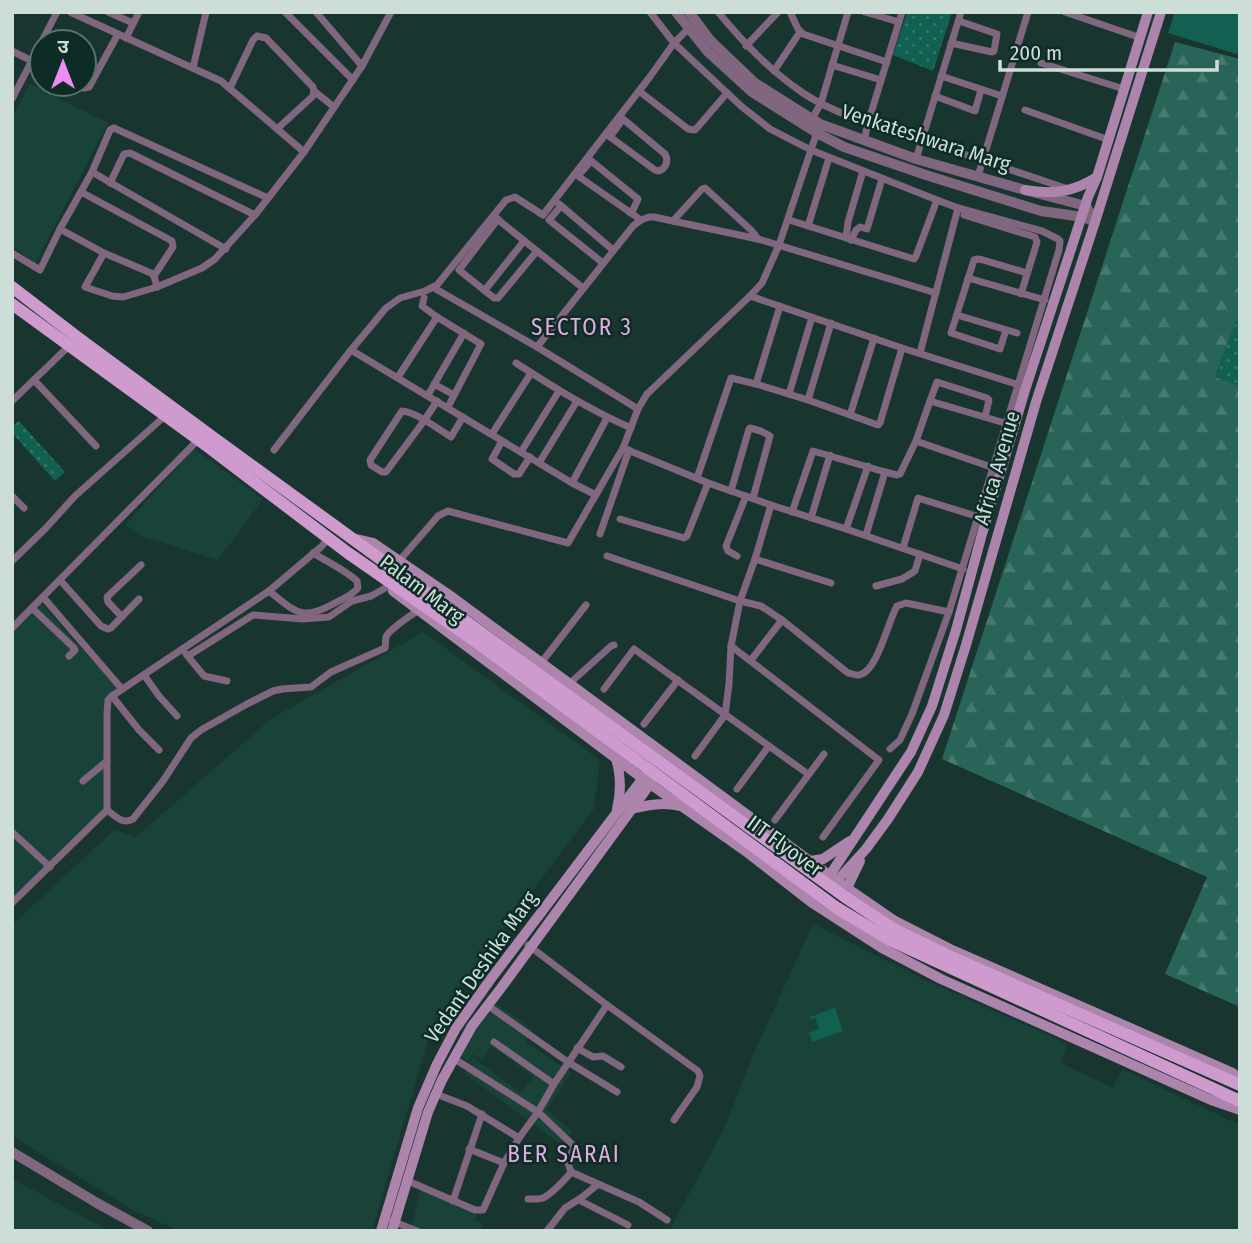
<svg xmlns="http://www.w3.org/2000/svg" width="1252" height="1243" font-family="'Fira Sans Condensed','Noto Sans Devanagari',sans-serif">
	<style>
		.built { fill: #194239 }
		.grass { fill: url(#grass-tufts) }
		.forest { fill: url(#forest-firs) }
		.park { fill: url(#park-dots) }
		.pitch { fill: #116052 }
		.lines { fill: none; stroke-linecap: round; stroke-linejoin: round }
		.minor { stroke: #80667f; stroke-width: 7 }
		.tertiary { stroke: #80667f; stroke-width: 10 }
		.secondary { stroke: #ac84ac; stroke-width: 10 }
		.primary { stroke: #cf9bcf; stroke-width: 12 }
		.labels { text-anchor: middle; stroke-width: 5; stroke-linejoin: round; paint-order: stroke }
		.street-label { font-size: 21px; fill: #cdded9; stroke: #0d2c26 }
		.neighbourhood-label { font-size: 23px; letter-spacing: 2px; fill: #e3aae3; stroke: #0d2c26 }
	</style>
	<defs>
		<pattern id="grass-tufts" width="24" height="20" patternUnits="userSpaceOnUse" patternTransform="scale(1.75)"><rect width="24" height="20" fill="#116052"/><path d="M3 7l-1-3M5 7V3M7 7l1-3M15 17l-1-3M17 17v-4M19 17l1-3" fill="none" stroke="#32766a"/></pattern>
		<pattern id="forest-firs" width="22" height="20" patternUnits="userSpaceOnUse" patternTransform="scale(1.75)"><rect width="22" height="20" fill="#286458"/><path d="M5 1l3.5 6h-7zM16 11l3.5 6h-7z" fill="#467a6f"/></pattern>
		<pattern id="park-dots" width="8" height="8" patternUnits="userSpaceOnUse" patternTransform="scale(1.75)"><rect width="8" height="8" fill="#116052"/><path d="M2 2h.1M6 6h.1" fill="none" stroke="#32766a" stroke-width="1.8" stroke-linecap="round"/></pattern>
	</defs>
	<rect width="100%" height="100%" fill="#18362f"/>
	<!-- built -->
	<g class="built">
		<path d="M30,84L108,123L35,264L12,246V117Z"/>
		<path d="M194,449L263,499L218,560L141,536L125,525Z"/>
		<path d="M37,599L122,694L110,702V806L12,905V623Z"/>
		<path d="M423,632L600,760L594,809L433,1023L372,1231H180L135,1211L12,1136V925L114,830L136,837L271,719Z"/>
		<path d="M813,924L925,980L1068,1044L1061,1063L1113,1088L1122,1069L1240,1125V1231H669L724,1129L753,1055Z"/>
		<path d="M494,1002L533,1030L526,1042L571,1073L547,1109L572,1132L560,1144L464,1073L473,1057L520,1093L534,1077L491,1046L482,1060L473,1054L468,1062L460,1055L471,1032Z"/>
		<path d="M12,1179L110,1231H12Z"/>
		<path d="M421,1189L478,1206L475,1220L482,1223L481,1231H410Z"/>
	</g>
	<!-- grass -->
	<path class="grass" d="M835,1008L843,1031L812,1042L809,1033L819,1029L815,1018L810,1019V1017Z"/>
	<!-- forest -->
	<path class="forest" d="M1175,42L1240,59V312L1215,377L1240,386V1007L1165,974L1207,877L942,759Z"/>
	<!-- park -->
	<g class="park">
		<path d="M907,12H952L933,71L893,55Z"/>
		<path d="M1240,312V386L1215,377Z"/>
		<path d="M19,421L65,472L55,481L12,433V427Z"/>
	</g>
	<!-- pitch -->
	<path class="pitch" d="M1175,12H1240V55L1168,33Z"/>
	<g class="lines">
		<!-- minor -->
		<g class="minor">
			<path d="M70,12L221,81L304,152"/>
			<path d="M108,12L133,23"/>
			<path d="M285,12L353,80"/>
			<path d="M316,12L362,66"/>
			<path d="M650,12L674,43L741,106L770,129L811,150L937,200L958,208L1042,231L1058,239L1060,241L1059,250L949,612L912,714L900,740L890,749"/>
			<path d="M718,12C744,43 768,69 803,93C834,114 880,127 916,138C967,155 1018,172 1068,189"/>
			<path d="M790,12L798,29L803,34L887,62"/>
			<path d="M865,12L899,22"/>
			<path d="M1065,12L1141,38"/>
			<path d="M126,38L139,12"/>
			<path d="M951,43L992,52L994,51L997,34L959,21"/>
			<path d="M746,46L778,12"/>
			<path d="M12,51L42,66"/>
			<path d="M1041,63L1124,89"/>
			<path d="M832,65L881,80"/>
			<path d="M193,68L206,12"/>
			<path d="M774,71L800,32"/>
			<path d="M941,76L1002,96"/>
			<path d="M75,84L84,88L89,87L118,34"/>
			<path d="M230,88L253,40L257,36L266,38L313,87L314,91L313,96L277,129"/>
			<path d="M314,91L334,107"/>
			<path d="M639,91L688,129L694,130L696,129L727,93"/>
			<path d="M935,96L975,111L981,90"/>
			<path d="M12,99L57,12"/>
			<path d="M1025,110L1109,140"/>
			<path d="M812,119L821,103L848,12"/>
			<path d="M606,134L655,170L659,171C666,168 669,161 665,154L623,119L610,137"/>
			<path d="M864,141L868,123L902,12"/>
			<path d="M916,159L961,12"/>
			<path d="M590,160L638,199L633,210L629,212"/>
			<path d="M591,161L578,176L641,220"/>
			<path d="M92,172L226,249"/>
			<path d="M978,176L1028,12"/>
			<path d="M110,183L124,154L130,153L255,215"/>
			<path d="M81,192L172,241L173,247L154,276"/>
			<path d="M559,204L613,250"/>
			<path d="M561,206L549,220L603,263"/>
			<path d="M964,215L1035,237L1037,242L1021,294"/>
			<path d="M496,218L583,288"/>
			<path d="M498,219L459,270L494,298H498L537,251"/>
			<path d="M789,220L914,259L916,256L937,200"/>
			<path d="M673,221L702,189L705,188L751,230L758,239"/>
			<path d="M808,226L829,158"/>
			<path d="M60,229L104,253L151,273L154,276L157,287"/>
			<path d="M846,238L848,222L863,171"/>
			<path d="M851,240L856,230L860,227L867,229L882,179"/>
			<path d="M12,253L40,270L60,229L92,172L110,130L114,128L268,198"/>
			<path d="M104,253L85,287L112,296L123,297L157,287L202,268L215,259L255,215L304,152L362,66L391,12"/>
			<path d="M968,278L1045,300"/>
			<path d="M434,288L537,347L638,409"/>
			<path d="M485,290L524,241"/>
			<path d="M750,296L902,348L1019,385"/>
			<path d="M424,298L422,306L437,317L481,344L448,407"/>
			<path d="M957,315L1017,333"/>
			<path d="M1006,330L1000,349L951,333L974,260L978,259L983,260L1027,273"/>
			<path d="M537,347L633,226L641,220L649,217H654L758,239L936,293"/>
			<path d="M351,350L572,483L596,495"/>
			<path d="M920,353L958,208"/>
			<path d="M516,363C553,387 590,410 631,428"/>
			<path d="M398,377L437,317"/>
			<path d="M34,380L96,446"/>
			<path d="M434,384L454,395"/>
			<path d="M756,384L780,306"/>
			<path d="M789,394L812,317"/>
			<path d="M428,395L464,333"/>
			<path d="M808,400L831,323"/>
			<path d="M12,401L69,346"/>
			<path d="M437,401L424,421L386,472H382L371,465L370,460L402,411C416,412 438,429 451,437L463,417"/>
			<path d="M930,401L937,382L987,398L989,400L985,417"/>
			<path d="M850,415L874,338"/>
			<path d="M492,434L531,373"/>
			<path d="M502,441L492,459L514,474H519L530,457"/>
			<path d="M916,441L994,468"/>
			<path d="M623,448L708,483L771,505L846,529L963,569"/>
			<path d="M274,450L351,350L386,308L400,298L425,291L437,285L506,200L515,197L543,215L649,78L674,43L690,27"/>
			<path d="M521,452L559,391"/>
			<path d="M539,463L577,401"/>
			<path d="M697,478L731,378L756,384L808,400L878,425L880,423L902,348"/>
			<path d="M572,483L607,418"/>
			<path d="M731,491L749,429L750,428L761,431L770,436L753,498"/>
			<path d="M12,496L24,508"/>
			<path d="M792,512L813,451L885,472L897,475L900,474L916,441L930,401L1008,424"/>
			<path d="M811,518L830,455"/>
			<path d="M620,519L684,538L687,536L708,483"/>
			<path d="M846,529L868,466"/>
			<path d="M600,534L629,450"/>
			<path d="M866,535L885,472"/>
			<path d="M903,548L918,498L979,517"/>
			<path d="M607,556L740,601L761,606L782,620"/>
			<path d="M737,556L728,551L726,546L746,496"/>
			<path d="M755,559L831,583"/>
			<path d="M12,561L45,529L75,496L165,416"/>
			<path d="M399,561L438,516L448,511L568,543L623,448L638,409L647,394L750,296L762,283L779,245L818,129"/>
			<path d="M60,580L101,626L108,629L111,628L139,599"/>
			<path d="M876,586L902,579L915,571L920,554"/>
			<path d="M269,591C296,612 301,622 335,603C344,598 351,596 358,588L357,581C345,570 328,562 313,553"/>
			<path d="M43,597L122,689"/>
			<path d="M32,608L74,648L75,650L69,656"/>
			<path d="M122,617L108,602L107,597L141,565"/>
			<path d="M12,628L198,440"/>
			<path d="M731,646L879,760L823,837"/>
			<path d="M186,654L204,676L227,681"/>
			<path d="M188,656L253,615L303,619L329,617L352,601L371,596L387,587"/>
			<path d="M751,660L782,620L848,673C851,673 856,676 859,675C877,673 888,621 897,606L906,603L949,612"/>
			<path d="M541,663L586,605"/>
			<path d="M144,675L159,696L177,716"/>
			<path d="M569,684L611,646L614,645"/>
			<path d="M604,689L634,649L808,774"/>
			<path d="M112,696L139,730L159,750"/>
			<path d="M644,724L678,680"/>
			<path d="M695,756L725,715L729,684L731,646L740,601L755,559L771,505"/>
			<path d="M83,781L107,761"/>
			<path d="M737,789L769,746"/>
			<path d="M107,810C115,816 123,825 133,819L163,781L191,738L201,730L247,704L273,691L282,689L311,687L331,672L385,648C386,644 385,640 386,637C389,629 411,616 418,610"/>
			<path d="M775,820L824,754"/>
			<path d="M12,832L50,867"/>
			<path d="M12,903L107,810V714L108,700L112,696L269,591L321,547L329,538"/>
			<path d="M528,945L607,1005L698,1071L700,1076L697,1087L674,1120"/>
			<path d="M487,1005L568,1062L617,1092"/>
			<path d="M494,1042L554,1084"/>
			<path d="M577,1048L593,1057L603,1056L621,1067"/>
			<path d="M453,1058L538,1112L575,1147L567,1160L571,1172C566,1179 553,1192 545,1197C540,1200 534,1199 528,1199"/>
			<path d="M436,1094L467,1106L519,1138"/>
			<path d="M469,1149L504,1163"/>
			<path d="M571,1172L639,1202L667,1220"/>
			<path d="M408,1181L475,1210H483L504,1163L519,1138L538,1112L554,1084L607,1005"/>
			<path d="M579,1200L628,1225"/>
			<path d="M453,1201L482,1114"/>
			<path d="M392,1221L417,1231"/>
			<path d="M547,1231L565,1208L581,1198L597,1185"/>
		</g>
		<!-- tertiary -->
		<g class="tertiary">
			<path d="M676,12L707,51L752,92L817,133L844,147L929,176L1041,211L1083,217L1095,222"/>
			<path d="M689,12L710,40L755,83L820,124L916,159L1025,190L1086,206L1095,222"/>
			<path d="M12,1152L97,1203L148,1231"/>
		</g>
		<!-- secondary -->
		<g class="secondary">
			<path d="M1025,190C1052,195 1074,192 1097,177"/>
			<path d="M355,539L373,543L452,597L837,881L895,921L950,949L1233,1073L1240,1082"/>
			<path d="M393,591L650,784L748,853L811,902L882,948L941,979L1211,1100L1240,1110"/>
			<path d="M616,759C621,774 621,794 617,809"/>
			<path d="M631,809C648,805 663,802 680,806"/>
			<path d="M810,861L823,859L850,841"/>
			<path d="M826,881L911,752L932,706L956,630L982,534L1025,390L1088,197L1097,177L1148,12"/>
			<path d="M834,884L866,849L888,819L918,772L944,715L966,645L1036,402L1095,222L1161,12"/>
			<path d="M847,888L860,861"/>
			<path d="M381,1231L418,1108L437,1064L456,1028L490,980L646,774"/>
			<path d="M392,1231L428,1112L442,1080L472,1026L501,988L653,780"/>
		</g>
		<!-- primary -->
		<g class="primary">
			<path d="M12,287L77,337L214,438L845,897L895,930L949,956L1240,1085"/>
			<path d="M12,304L207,446L348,553L475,641L837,908L890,940L1240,1101"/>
		</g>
	</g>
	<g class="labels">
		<!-- street labels -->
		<g class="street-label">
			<text transform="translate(926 138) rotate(18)" y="7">Venkateshwara Marg</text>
			<text transform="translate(997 468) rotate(-74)" y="7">Africa Avenue</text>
			<text transform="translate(422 589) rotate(37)" y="7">Palam Marg</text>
			<text transform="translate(785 846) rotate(36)" y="7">IIT Flyover</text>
			<text transform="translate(481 967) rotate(-55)" y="7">Vedant Deshika Marg</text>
		</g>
		<!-- neighbourhood labels -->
		<g class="neighbourhood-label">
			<text x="582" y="335">SECTOR 3</text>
			<text x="564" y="1162">BER SARAI</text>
		</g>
	</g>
	<!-- border -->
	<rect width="1252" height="1243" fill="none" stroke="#cdded9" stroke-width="28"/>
	<!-- north arrow -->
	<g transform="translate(63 63)"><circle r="33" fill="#0d2c26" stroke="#5a736e" stroke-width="2"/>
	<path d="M0-5L12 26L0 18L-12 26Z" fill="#f18af4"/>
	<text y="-10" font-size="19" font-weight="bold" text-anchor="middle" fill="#cdded9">उ</text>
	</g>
	<!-- scale -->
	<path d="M1000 60v10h217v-10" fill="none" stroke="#cdded9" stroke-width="3.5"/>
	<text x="1010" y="60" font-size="21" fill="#cdded9" stroke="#0d2c26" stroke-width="5" paint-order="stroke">200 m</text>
</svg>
